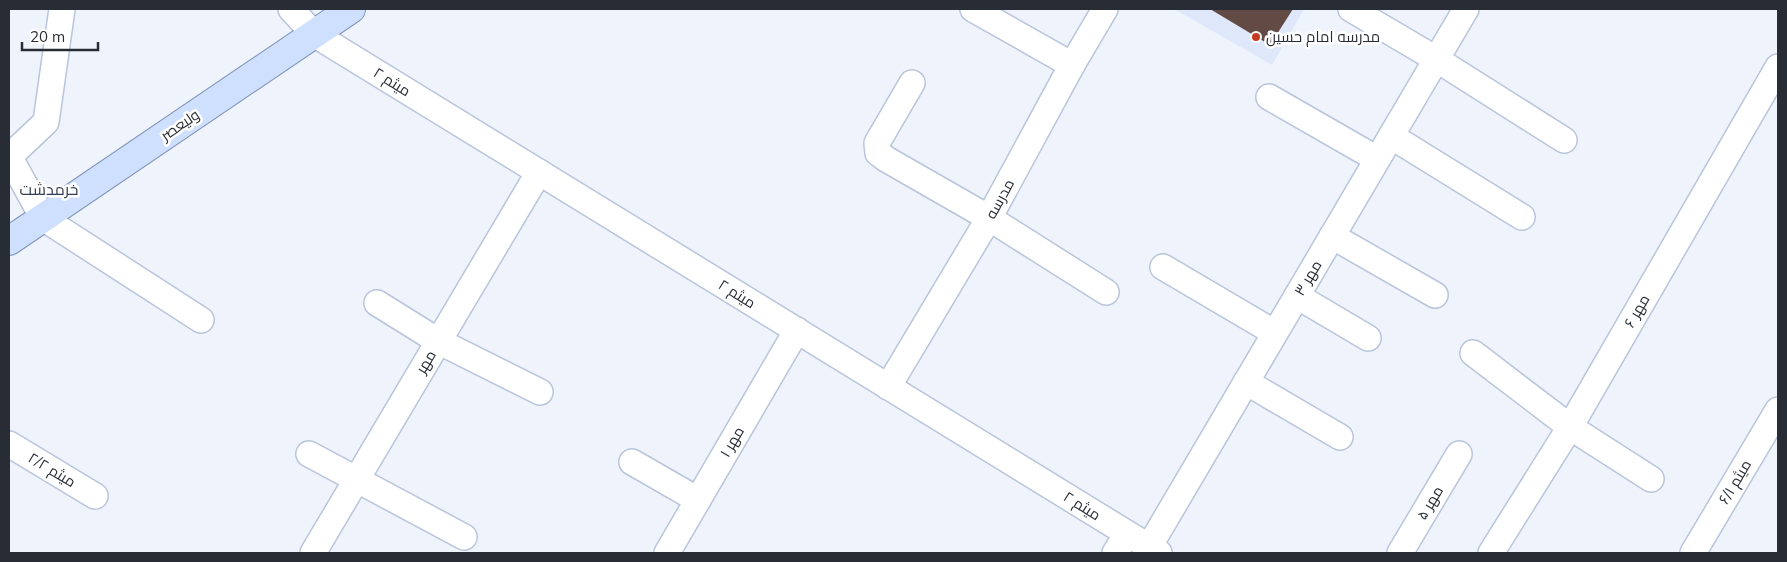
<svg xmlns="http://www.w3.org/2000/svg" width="1787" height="562" font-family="Mulish,Cairo,sans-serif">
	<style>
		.built { fill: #dee8fa }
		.building { fill: #624a45 }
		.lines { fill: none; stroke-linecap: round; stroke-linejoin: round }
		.minor-casing { stroke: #b9c5db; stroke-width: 28 }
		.major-casing { stroke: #8094b8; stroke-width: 30 }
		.minor { stroke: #fff; stroke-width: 25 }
		.major { stroke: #cfe0ff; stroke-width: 28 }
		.poi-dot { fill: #c63c21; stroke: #fff; stroke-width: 2 }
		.labels { text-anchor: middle; stroke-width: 5; stroke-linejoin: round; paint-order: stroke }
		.poi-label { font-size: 15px; fill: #282d35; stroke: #fff; text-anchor: start }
		.street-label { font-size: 15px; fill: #282d35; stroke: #fff }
		.neighbourhood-label { font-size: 16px; fill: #333d4f; stroke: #fff }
	</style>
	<rect width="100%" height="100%" fill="#eef3fc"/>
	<!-- built -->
	<path class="built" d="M1174,9H1304L1272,65Z"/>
	<!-- building -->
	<path class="building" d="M1210,9H1293L1270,45Z"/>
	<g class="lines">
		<!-- minor casing -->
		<g class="minor-casing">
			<g id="minor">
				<path d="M291,9L314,34L1159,553"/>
				<path d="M973,9L1072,65"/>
				<path d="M1351,9L1436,59L1564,140"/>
				<path d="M912,83L877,143L878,153L886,159L989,218L1106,292"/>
				<path d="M1269,97L1377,159"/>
				<path d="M1391,136L1522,217"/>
				<path d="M9,156L43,218L201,320"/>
				<path d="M10,156L46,122L62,9"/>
				<path d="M1332,236L1435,295"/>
				<path d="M1163,267L1275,333"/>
				<path d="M1297,296L1368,338"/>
				<path d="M377,303L438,341L540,392"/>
				<path d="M1473,353L1570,427L1651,479"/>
				<path d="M1246,382L1340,437"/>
				<path d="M888,387L989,218L1072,65L1105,9"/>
				<path d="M9,444L95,496"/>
				<path d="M309,454L464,537"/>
				<path d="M632,462L698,500"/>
				<path d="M1149,547L1466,9"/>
				<path d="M313,553L539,172"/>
				<path d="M667,553L797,330"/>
				<path d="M1115,553L1127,534"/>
				<path d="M1400,553L1459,454"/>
				<path d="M1491,553L1570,427L1778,67"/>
				<path d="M1693,553L1778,410"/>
			</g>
		</g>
		<!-- major casing -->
		<g class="major-casing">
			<path id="major" d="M9,241L351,9"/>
		</g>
		<!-- minor -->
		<use href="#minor" class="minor"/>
		<!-- major -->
		<use href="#major" class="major"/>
	</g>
	<!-- markers -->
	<circle class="poi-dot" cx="1256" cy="37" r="5"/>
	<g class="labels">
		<!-- poi labels -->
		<g class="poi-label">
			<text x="1266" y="42">مدرسه امام حسین</text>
		</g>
		<!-- street labels -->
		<g class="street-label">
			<text transform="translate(392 82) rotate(32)" y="5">میثم ۲</text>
			<text transform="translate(180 125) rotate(-34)" y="5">ولیعصر</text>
			<text transform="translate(1000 199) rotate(-61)" y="5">مدرسه</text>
			<text transform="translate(1308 278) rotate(-59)" y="5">مهر ۳</text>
			<text transform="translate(737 294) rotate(32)" y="5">میثم ۲</text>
			<text transform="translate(1637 311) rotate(-60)" y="5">مهر ۶</text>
			<text transform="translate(426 362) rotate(-59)" y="5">مهر</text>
			<text transform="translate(732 442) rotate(-60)" y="5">مهر ۱</text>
			<text transform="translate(52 470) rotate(31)" y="5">میثم ۲/۲</text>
			<text transform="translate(1735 482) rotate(-59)" y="5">میثم ۶/۱</text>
			<text transform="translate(1430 503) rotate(-59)" y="5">مهر ۵</text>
			<text transform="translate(1082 506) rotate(32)" y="5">میثم ۲</text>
		</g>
		<!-- neighbourhood labels -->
		<g class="neighbourhood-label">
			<text x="49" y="195">خرمدشت</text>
		</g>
	</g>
	<!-- border -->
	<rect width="1787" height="562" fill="none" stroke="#282d35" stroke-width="20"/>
	<!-- scale -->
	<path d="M22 42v8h76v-8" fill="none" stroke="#282d35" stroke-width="2.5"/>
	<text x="30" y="42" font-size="15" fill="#282d35" stroke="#ffffff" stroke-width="4" paint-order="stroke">20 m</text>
</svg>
